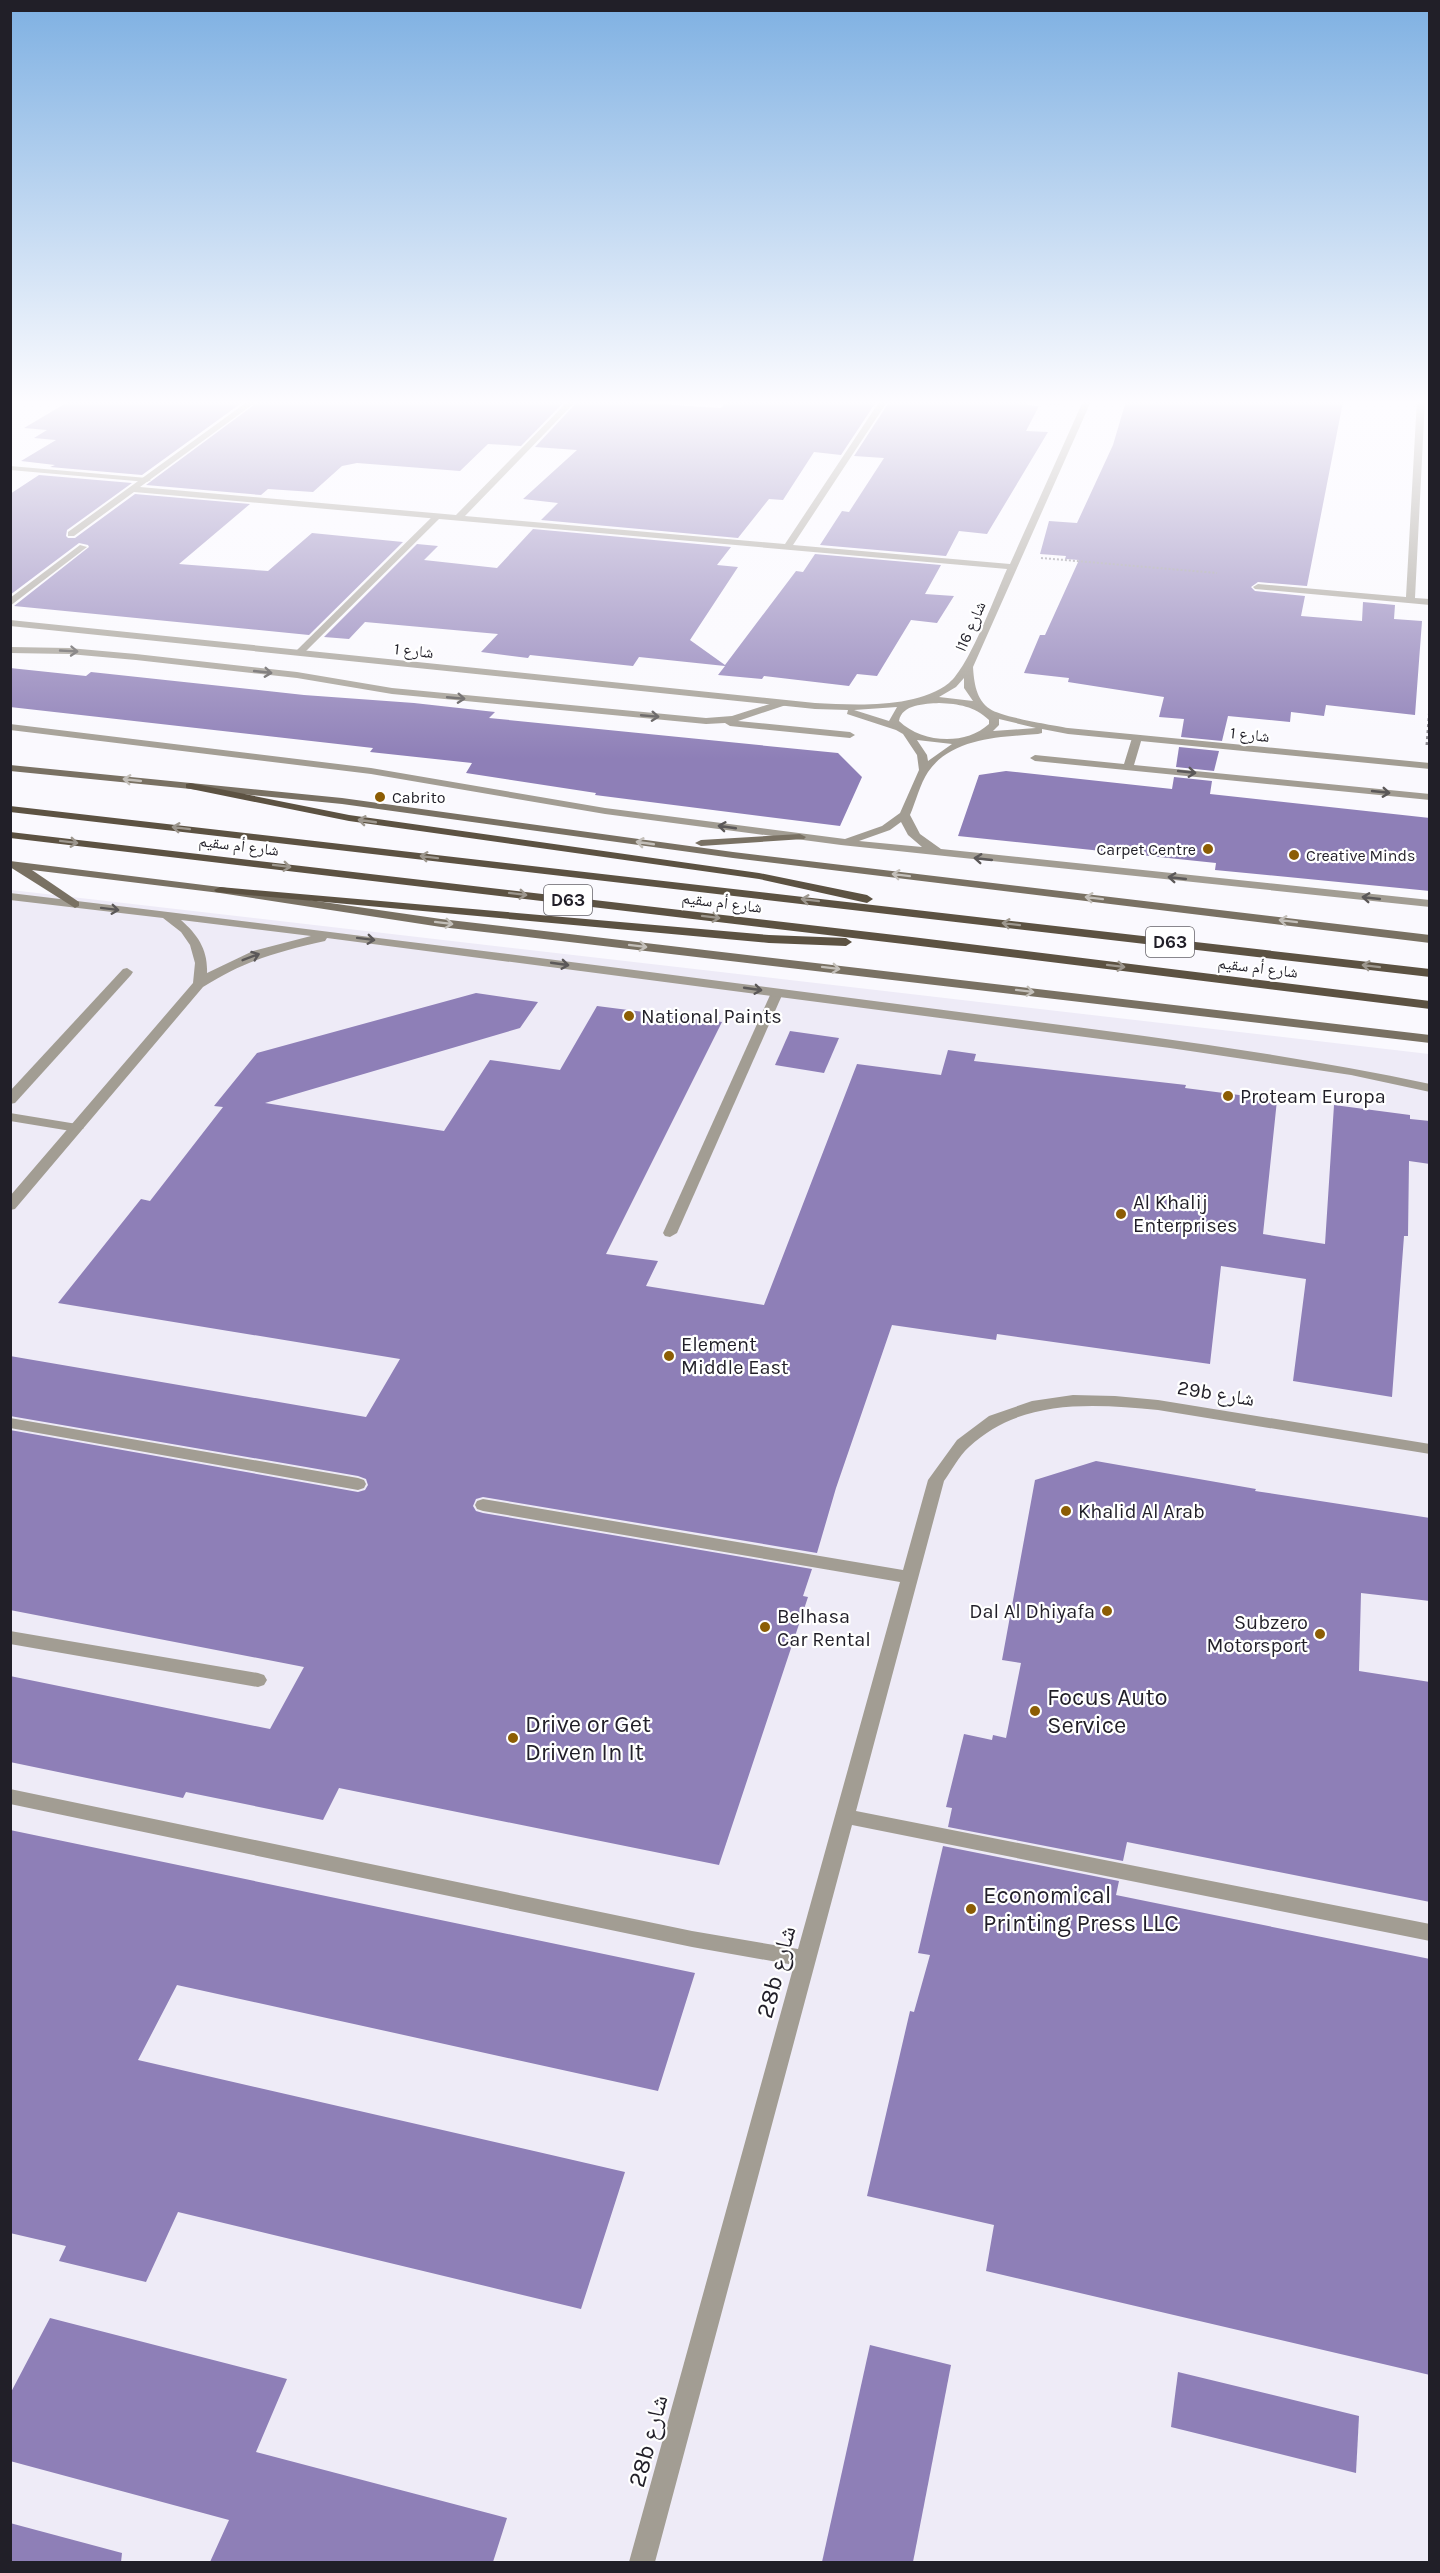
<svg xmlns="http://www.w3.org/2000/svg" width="1440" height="2573" font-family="Karla,'Noto Naskh Arabic',sans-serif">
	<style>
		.built { fill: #eeebf7 }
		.building { fill: #8e7fb7 }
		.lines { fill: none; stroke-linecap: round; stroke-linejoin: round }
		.path-far1 { stroke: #8b8991; stroke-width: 2; stroke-dasharray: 2 2; stroke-linecap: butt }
		.path { stroke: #8b8991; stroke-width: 3; stroke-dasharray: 3 3; stroke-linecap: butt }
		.lane { fill: #a29d93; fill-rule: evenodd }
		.street { fill: #a29d93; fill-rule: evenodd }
		.secondary { fill: #797163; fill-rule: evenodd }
		.primary { fill: #5c5242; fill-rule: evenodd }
		.oneway { stroke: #5b5858 }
		.oneway2 { stroke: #c3bfb9 }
		.oneway3 { stroke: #9d978e }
		.poi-dot { fill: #8c5d04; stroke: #fff; stroke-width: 2 }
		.labels { text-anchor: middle; stroke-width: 4.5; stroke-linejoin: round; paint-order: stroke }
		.far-street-label { font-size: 16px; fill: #211f28; stroke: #fff }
		.far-poi-label { font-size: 16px; fill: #211f28; stroke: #fff; text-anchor: start }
		.shield { fill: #fff; stroke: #646268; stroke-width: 1.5 }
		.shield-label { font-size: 18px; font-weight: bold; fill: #211f28 }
		.poi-label { font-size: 20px; fill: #211f28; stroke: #fff; text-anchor: start }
		.street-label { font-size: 20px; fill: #211f28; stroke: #fff }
		.near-poi-label { font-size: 24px; fill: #211f28; stroke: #fff; text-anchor: start }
		.near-street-label { font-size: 24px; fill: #211f28; stroke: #fff }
	</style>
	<rect width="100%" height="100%" fill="#faf9fe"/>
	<!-- built -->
	<path class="built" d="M11,890L1429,1054V2562H11Z"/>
	<!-- building -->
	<g class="building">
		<path d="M73,399H247L142,475L50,467L55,465L21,461L56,440L34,438L47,430L24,428Z"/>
		<path d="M262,399H567L521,446L488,444L460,471L357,463L342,466L313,492L268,489L261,495L146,485Z"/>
		<path d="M580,399L721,408L730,399H878L841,455L814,452L783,500L769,499L738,538L541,520L558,503L523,499L577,450L535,447Z"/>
		<path d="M891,399H1030L1027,405L1039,406L1026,431L1048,432L987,534L959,531L946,556L820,545L842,511L849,512L884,458L854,456Z"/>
		<path d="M1156,399H1287L1343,402L1307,586L1258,582L1251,587L1255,591L1305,596L1301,616L1362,621L1363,602L1395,605L1394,619L1422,621L1415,715L1326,705L1324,716L1291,712L1290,722L1228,716L1222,741L1181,737L1184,719L1159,717L1164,697L1068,682L1069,678L1024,673L1040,635H1045L1079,560L1065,559L1066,556L1040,554L1049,521L1077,523L1113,445L1126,401L1155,403Z"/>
		<path d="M39,475L132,483L67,530L66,536L68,538H75L135,494L250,504L179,564L268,571L312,533L403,542L309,635L14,606L89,547L88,545L79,543L10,595V494Z"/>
		<path d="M533,529L731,547L717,565L738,567L690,640L725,665L796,571L803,572L815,554L941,565L925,594L954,596L937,623L911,620L877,676L857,674L849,686L764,676L762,679L718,675L725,666L639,657L633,666L530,655L528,658L481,652L498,634L365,622L349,639L324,637L417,544L438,546L424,560L497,568Z"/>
		<path d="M10,668L86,676L91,672L304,695L414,703L495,712L489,718L838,753L862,777L840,826L595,795L596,793L466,773L472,763L370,752L373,748L10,707Z"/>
		<path d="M1179,747L1219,751L1214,771L1176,767Z"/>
		<path d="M1006,771L1172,789L1174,777L1212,781L1210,794L1430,818V891L1215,870L1216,863L958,836L979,775Z"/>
		<path d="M476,993L538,1002L520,1028L265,1103L444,1131L490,1060L560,1070L597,1006L722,1022L606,1254L658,1261L646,1286L764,1305L857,1064L941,1075L948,1050L976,1054L974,1061L1186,1085L1185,1088L1277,1100L1263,1234L1325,1244L1334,1105L1410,1115V1119L1430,1121V1164L1409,1161L1408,1236H1404L1392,1397L1293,1381L1306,1279L1221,1266L1210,1364L997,1334L996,1340L892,1325L836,1488L817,1553L483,1497L476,1499L473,1506L476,1511L483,1513L812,1569L803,1596L808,1597L719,1865L339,1788L323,1820L186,1792L183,1798L10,1762V1676L270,1729L304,1667L10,1610V1430L358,1492L365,1490L368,1485L366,1479L358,1476L10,1416V1356L366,1417L400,1359L58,1303L141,1199L150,1201L223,1107L214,1106L257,1053Z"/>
		<path d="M790,1031L839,1038L824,1073L775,1065Z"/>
		<path d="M1096,1461L1256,1489L1255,1491L1430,1518V1601L1361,1593L1359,1671L1430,1682V1902L1127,1842L1123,1861L948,1827L952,1808L946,1807L964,1734L992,1740L993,1735L1006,1738L1021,1663L1002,1660L1035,1480Z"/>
		<path d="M10,1830L695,1973L658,2091L177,1985L138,2060L625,2172L581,2309L178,2212L146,2282L59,2261L66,2246L10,2233Z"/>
		<path d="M943,1846L1119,1881L1116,1895L1430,1959V2375L986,2271L994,2225L867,2196L910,2011L914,2012L930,1955L918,1953Z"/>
		<path d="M50,2318L287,2379L256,2452L507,2518L493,2562H210L229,2520L10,2461V2394Z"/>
		<path d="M870,2345L951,2365L913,2562H822Z"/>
		<path d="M1178,2372L1359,2416L1356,2473L1171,2427Z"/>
		<path d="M10,2523L122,2553L121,2562H10Z"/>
	</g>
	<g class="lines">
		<!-- path-far1 -->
		<g class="path-far1">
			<path d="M982,399L1060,404"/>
			<path d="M1041,558L1217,573"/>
		</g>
		<!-- path -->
		<path class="path" d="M1427,745L1430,707"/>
		<!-- lane -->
		<g class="lane">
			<path d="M10,466L147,478L151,480L147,482L10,470Z"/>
			<path d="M435,514L442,516L302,655H296V651Z"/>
			<path d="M80,545L87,547L10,606V598Z"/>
			<path d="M10,647L69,648L136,654L297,672L392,688L706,718L732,716L782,700L787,703L786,705L738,721L850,732L855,735L850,738L730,726L725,723L706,724L392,694L297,678L136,660L69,654L10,653Z"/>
			<path d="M1137,735L1142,738L1134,765L1430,794V800L1035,761L1030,758L1035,755L1124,764L1132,738Z"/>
			<path d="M127,968L133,972L131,975L15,1103L10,1104V1091L123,969Z"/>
			<path d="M777,989L783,993L677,1233L670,1237L665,1236L663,1233L771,993Z"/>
			<path d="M10,1113L77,1124L84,1128L77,1132L10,1121Z"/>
			<path d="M1073,1395L1115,1396L1158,1400L1430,1444V1454L1158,1410C1093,1404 1021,1398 969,1447C959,1456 952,1470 944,1481L856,1811L1430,1924V1941L852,1825L655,2562H629L794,1965L692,1947L10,1804V1789L692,1931L798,1949L900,1582L483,1511L477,1509L475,1505L477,1501L483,1499L903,1570L928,1480L957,1440L989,1416L1032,1401Z"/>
			<path d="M10,1418L358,1478L364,1480L366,1484L364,1488L358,1490L10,1428Z"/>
			<path d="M10,1631L258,1673L264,1675L267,1680L264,1685L258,1687L10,1644Z"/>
		</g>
		<!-- street -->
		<g class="street">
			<path d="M251,399H260L140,487L456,515L570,399H578L465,516L785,544L881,399H889L793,545L1010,564L1084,399H1092L973,667C974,682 976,700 990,709C1001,717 1052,725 1068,728L1430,763V769L1068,734L1042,729V733L1038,734C1001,737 952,737 928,772C920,784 916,801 910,815L920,834L941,849L1430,900V907L841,845L605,814L371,774L10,730V724L371,768L605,808L845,839L882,826L900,813L919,770L917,755L903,734L896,730L847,714L848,710L815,709L10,626V620L815,703C855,705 916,709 949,683C969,667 995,596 1007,569L134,492L74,536H68V532ZM964,678V688L973,701L939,697L956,687ZM939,703C959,704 974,706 989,720V724C965,746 922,743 899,721C902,704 925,704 939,703ZM897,707L889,721L854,710ZM999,719L1036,728L993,731L999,725ZM917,740L952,744L928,761L927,755ZM901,822L908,835L922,847L859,841L890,830Z"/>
			<path d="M1417,399H1425L1415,598L1430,599V605L1255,589L1253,587L1258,584L1406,597Z"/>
			<path d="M10,893C299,927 587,964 874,1001C1060,1026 1247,1045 1430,1084V1092L1351,1075L1170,1048L327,938L325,941C277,952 246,960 203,987L15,1209L10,1210V1196L193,983L195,963L190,945L181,932L163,918L10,900ZM181,920L311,936L253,951L207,973C208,950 198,935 181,920Z"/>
		</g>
		<!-- secondary -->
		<g class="secondary">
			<path d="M10,765L342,798L733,852L1430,935V943L733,858L342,804L10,771Z"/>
			<path d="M800,834L806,837L804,839L701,846L695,843L701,840Z"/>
			<path d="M10,861L220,887L441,919L1430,1035V1043L441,927L220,893L32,870L79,902V906L75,908L10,867Z"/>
		</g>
		<!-- primary -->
		<g class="primary">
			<path d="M190,783L349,815L759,873L867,895L873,899L867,903L759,879L349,821L186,788V784Z"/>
			<path d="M10,806L1430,969V977L10,812Z"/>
			<path d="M10,832L912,937L1430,1001V1009L912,945L10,838Z"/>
			<path d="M220,887L769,935L846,938L852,942L846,946L769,943L216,892L214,890Z"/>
		</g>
	</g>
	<!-- one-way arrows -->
	<defs><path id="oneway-shaft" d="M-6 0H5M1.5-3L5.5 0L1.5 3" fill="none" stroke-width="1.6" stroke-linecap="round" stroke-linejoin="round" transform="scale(1.5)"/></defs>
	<g class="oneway">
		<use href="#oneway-shaft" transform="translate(69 651) rotate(3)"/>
		<use href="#oneway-shaft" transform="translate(263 672) rotate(6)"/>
		<use href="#oneway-shaft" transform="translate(456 698) rotate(5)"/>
		<use href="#oneway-shaft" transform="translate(650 716) rotate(5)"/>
		<use href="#oneway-shaft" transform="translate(1187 772) rotate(6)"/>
		<use href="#oneway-shaft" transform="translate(1381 792) rotate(6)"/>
		<use href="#oneway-shaft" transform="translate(727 827) rotate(-172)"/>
		<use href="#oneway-shaft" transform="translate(983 859) rotate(-174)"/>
		<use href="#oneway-shaft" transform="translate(1177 878) rotate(-174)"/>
		<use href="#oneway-shaft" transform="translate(1371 898) rotate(-174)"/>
		<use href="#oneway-shaft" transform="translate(110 909) rotate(7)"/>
		<use href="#oneway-shaft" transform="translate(366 939) rotate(7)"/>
		<use href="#oneway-shaft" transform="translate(251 957) rotate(-21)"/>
		<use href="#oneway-shaft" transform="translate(560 964) rotate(8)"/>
		<use href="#oneway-shaft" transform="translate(753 989) rotate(8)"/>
	</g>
	<g class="oneway2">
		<use href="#oneway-shaft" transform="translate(132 780) rotate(-174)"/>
		<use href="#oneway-shaft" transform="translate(645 843) rotate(-172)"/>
		<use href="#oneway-shaft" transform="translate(901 875) rotate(-173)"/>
		<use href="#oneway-shaft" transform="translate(1094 898) rotate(-173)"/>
		<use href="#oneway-shaft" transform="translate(1288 921) rotate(-173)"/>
		<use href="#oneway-shaft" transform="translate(444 923) rotate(7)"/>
		<use href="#oneway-shaft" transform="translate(638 946) rotate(7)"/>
		<use href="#oneway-shaft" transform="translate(831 968) rotate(7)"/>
		<use href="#oneway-shaft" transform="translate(1025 991) rotate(7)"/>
	</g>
	<g class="oneway3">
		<use href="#oneway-shaft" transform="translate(367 821) rotate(-172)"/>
		<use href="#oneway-shaft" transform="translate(181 828) rotate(-173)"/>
		<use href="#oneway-shaft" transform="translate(69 842) rotate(7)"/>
		<use href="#oneway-shaft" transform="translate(429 857) rotate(-173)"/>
		<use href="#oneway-shaft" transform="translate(282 866) rotate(7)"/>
		<use href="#oneway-shaft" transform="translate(518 894) rotate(7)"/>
		<use href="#oneway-shaft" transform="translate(810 900) rotate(-173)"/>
		<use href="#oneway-shaft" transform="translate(711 917) rotate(7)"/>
		<use href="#oneway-shaft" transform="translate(1011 924) rotate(-173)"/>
		<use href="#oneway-shaft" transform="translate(1116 966) rotate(7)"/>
		<use href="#oneway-shaft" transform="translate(1371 966) rotate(-173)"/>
	</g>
	<!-- sky -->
	<linearGradient id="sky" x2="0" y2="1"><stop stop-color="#7eb0e2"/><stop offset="0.53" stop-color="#fdfcff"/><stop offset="1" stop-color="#fdfcff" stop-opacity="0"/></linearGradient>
	<rect width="1440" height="759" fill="url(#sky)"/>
	<!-- markers -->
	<g class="poi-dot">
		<circle cx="380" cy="797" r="6"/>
		<circle cx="1208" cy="849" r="6"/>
		<circle cx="1294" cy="855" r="6"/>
		<circle cx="629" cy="1016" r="6"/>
		<circle cx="1228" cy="1096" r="6"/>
		<circle cx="1121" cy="1214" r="6"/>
		<circle cx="669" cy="1356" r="6"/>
		<circle cx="1066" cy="1511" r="6"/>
		<circle cx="1107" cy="1611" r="6"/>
		<circle cx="765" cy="1627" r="6"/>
		<circle cx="1320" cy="1634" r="6"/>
		<circle cx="1035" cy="1711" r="6"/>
		<circle cx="513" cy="1738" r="6"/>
		<circle cx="971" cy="1909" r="6"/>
	</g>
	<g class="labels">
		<!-- far-street labels -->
		<g class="far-street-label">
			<text transform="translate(970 626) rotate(-66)" y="6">شارع 16ا</text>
			<text transform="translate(414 650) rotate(6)" y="6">شارع 1</text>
			<text transform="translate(1250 734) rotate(6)" y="6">شارع 1</text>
			<text transform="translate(239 845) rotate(7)" y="6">شارع أم سقيم</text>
			<text transform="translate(722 902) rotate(7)" y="6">شارع أم سقيم</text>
			<text transform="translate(1258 967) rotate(7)" y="6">شارع أم سقيم</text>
		</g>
		<!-- far-poi labels -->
		<g class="far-poi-label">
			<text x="392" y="803">Cabrito</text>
			<text x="1196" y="855" text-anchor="end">Carpet Centre</text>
			<text x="1306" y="861">Creative Minds</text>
		</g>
		<!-- shield labels -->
		<g class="shield">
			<rect x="544" y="885" width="48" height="30" rx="4.5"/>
			<rect x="1146" y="927" width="48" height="30" rx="4.5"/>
		</g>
		<g class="shield-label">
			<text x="568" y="906">D63</text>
			<text x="1170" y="948">D63</text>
		</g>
		<!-- poi labels -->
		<g class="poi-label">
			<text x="641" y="1023">National Paints</text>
			<text x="1240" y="1103">Proteam Europa</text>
			<text x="1133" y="1209">Al Khalij<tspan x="1133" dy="23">Enterprises</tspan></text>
			<text x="681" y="1351">Element<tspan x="681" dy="23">Middle East</tspan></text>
			<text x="1078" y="1518">Khalid Al Arab</text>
			<text x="1095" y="1618" text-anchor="end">Dal Al Dhiyafa</text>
			<text x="777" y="1623">Belhasa<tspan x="777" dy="23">Car Rental</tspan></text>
			<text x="1308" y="1629" text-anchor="end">Subzero<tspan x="1308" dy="23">Motorsport</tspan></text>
		</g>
		<!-- street labels -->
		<g class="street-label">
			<text transform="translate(1216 1393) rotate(9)" y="7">29b شارع</text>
		</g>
		<!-- near-poi labels -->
		<g class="near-poi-label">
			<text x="1047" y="1705">Focus Auto<tspan x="1047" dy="28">Service</tspan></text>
			<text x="525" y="1732">Drive or Get<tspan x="525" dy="28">Driven In It</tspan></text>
			<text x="983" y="1903">Economical<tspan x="983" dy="28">Printing Press LLC</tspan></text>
		</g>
		<!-- near-street labels -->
		<g class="near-street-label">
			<text transform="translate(776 1972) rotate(-75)" y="8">28b شارع</text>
			<text transform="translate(648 2441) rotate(-75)" y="8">28b شارع</text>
		</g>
	</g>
	<!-- border -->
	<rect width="1440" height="2573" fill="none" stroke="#211f28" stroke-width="24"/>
</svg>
